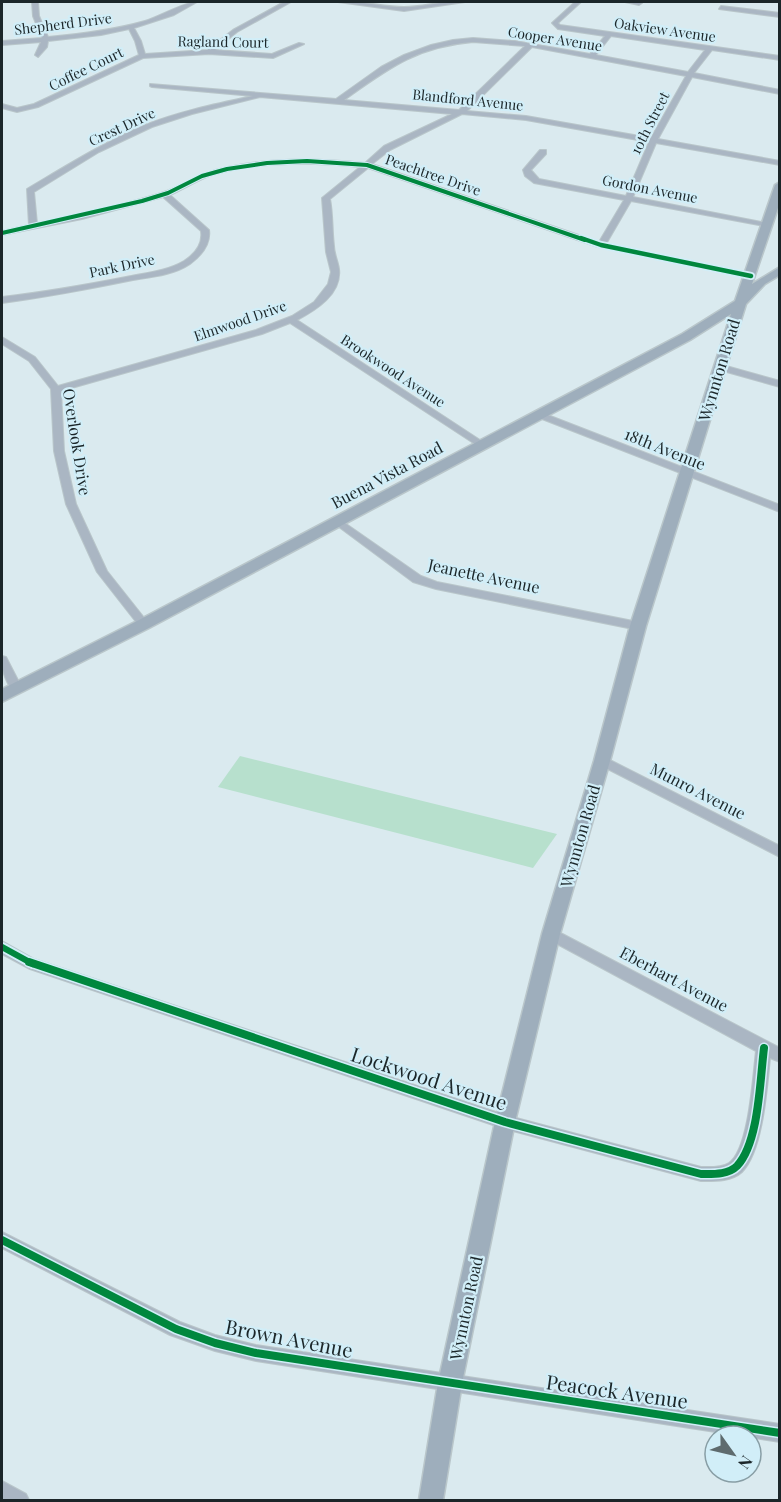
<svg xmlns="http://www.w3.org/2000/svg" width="781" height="1502" font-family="'Playfair Display',serif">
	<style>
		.green { fill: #b7e0cd }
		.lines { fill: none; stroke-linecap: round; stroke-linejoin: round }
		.minor-casing { stroke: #b9c6ca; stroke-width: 2 }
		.major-casing { stroke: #b9c6ca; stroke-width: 3 }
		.minor { fill: #aab6c3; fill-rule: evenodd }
		.major { fill: #9eaebc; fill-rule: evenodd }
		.cycleway-far3-casing { stroke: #d1eef8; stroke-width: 6 }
		.cycleway-far2-casing { stroke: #d1eef8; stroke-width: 8 }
		.cycleway-far1-casing { stroke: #d1eef8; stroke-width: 10 }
		.cycleway-casing { stroke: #d1eef8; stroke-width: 11 }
		.cycleway-far3 { stroke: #00873e; stroke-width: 4 }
		.cycleway-far2 { stroke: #00873e; stroke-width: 4.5 }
		.cycleway-far1 { stroke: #00873e; stroke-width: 6 }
		.cycleway { stroke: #00873e; stroke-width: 8 }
		.labels { text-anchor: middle; stroke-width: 4.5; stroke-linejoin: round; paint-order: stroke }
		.far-street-label { font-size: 14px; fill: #1b2629; stroke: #d1eef8 }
		.street-label { font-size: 16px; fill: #1b2629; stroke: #d1eef8 }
		.near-street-label { font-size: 20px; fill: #1b2629; stroke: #d1eef8 }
	</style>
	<rect width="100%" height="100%" fill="#daeaef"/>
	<!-- green -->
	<path class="green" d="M240,756L557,834L533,868L218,787Z"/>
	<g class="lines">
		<!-- minor casing -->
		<g class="minor-casing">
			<g id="minor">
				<path d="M32,2H38L39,16L48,37C81,34 113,30 145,21C159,17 184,2 197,2L174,15L134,28L141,41L145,54L207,50L233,30L284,2H291L237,32L215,50L272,54L299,43L304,44L273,58L209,54L143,58L38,107L17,112L2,108V104L17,108L34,104L139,55L135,41L129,29L101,35L48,41L47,47L38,57L35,55L41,42L2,45V41L42,38L33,16Z"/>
				<path d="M338,2C360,0 382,7 404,7C424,7 445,0 465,2L404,11Z"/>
				<path d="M575,2H581L558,23L560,25L780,56V60L712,50L694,73L780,90V94L692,77L658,139L780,161V165L656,143L633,197L766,223L770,225L769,227L631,201L606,244L751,274L755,276L754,278L598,247L368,168L330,199C333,214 332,230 334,246C334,254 338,261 339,269C342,294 316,310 297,320L486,444L484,446H478L290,323L262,334L61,391L64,451L76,504L107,571L149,624L148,627H140L97,572L66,504L54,451L51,389L29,361L2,344V337L35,357L58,386L256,330L292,316L314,302L328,284L331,272L326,252L322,198L360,167C311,162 259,161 212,175C197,180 184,189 170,195L209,230C211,244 202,255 190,264C174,275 152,277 133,280C89,289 46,297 2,303V297C44,292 85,285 126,277C145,273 167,271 184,261C195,254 203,244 201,231L163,197L82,219L2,235V231L29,225L27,189C66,166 104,142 145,125C180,111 216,104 253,96L152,87L150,86V84L336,99L381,67L404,55L431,45L453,40L473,38L515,41L590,54L605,36L558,29L552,23ZM611,36L705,50L688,72L596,55ZM473,42L525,46L459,110L344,100C389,68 416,47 473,42ZM532,47L686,76L651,138L526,116L467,111ZM260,97L452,114L384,146L365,163C319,158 273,157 228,167C201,172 185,185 161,193C120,206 78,215 37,224L34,192L99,152L152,127L192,114ZM462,114L526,120L649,142L626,196L539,179L531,170L546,154V150H540L523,170L525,176L534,183L624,200L599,242L372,164L390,150Z"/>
				<path d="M625,2H640L642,3L639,5Z"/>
				<path d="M721,6L780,13V17L719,9Z"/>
				<path d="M719,364L780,381V387L716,369V365Z"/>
				<path d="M540,412L780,505V512L537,417L535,415Z"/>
				<path d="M339,519L421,576L437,582L638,622L644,626L638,630L436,589L413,582L335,524L334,522Z"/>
				<path d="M2,656L6,657L22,688L20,691H12C5,679 1,669 2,656Z"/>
				<path d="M602,756L780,846V857L598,764L596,761L598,758Z"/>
				<path d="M551,928L780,1048V1062L770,1058C767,1087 763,1151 742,1172C731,1182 714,1181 701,1181L505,1129L30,969L2,954V941L34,959L505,1115L701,1167C710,1167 721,1168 729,1163C749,1150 753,1075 756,1051L546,938L544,934L546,930Z"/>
				<path d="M2,1232L180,1322L215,1335L256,1345L780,1424V1442L256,1361L215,1351L170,1335L2,1248Z"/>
				<path d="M2,1481L26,1494L29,1500H2Z"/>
			</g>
		</g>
		<!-- major casing -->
		<g class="major-casing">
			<path id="major" d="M780,182V202L752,284L780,267V275L765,284L746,304L646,626L610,761L560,934L515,1122L462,1383L443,1500H419L438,1383L495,1122L542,934L594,761L630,626L731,314L690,340L149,628L2,702V689L139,620L682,334L735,301L775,185Z"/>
		</g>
		<!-- minor -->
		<use href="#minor" class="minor"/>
		<!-- major -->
		<use href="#major" class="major"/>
		<!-- cycleway-far3 casing -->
		<g class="cycleway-far3-casing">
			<path id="cycleway-far3" d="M2,233L142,201L168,193L202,176L227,169L267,163L307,161L367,165L585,240"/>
		</g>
		<!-- cycleway-far2 casing -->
		<g class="cycleway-far2-casing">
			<path id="cycleway-far2" d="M581,238L601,245L751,276"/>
		</g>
		<!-- cycleway-far1 casing -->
		<g class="cycleway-far1-casing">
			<path id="cycleway-far1" d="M2,947L33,964"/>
		</g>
		<!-- cycleway casing -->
		<g class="cycleway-casing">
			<g id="cycleway">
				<path d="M29,962L505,1122L701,1174C713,1174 728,1175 737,1166C759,1143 760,1079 764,1048"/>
				<path d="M2,1240L176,1329L215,1343L256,1353L780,1433"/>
			</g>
		</g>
		<!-- cycleway-far3 -->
		<use href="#cycleway-far3" class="cycleway-far3"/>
		<!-- cycleway-far2 -->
		<use href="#cycleway-far2" class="cycleway-far2"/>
		<!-- cycleway-far1 -->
		<use href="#cycleway-far1" class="cycleway-far1"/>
		<!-- cycleway -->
		<use href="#cycleway" class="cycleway"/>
	</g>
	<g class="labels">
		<!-- far-street labels -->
		<g class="far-street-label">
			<text transform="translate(63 24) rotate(-7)" y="5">Shepherd Drive</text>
			<text transform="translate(665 30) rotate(8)" y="5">Oakview Avenue</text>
			<text transform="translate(555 39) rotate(9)" y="5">Cooper Avenue</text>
			<text transform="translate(223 42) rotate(1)" y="5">Ragland Court</text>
			<text transform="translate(86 69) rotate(-26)" y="5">Coffee Court</text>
			<text transform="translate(468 100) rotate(6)" y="5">Blandford Avenue</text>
			<text transform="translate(650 123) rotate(-63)" y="5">10th Street</text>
			<text transform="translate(122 127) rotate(-25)" y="5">Crest Drive</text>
			<text transform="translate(433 175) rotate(19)" y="5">Peachtree Drive</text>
			<text transform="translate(650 189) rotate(11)" y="5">Gordon Avenue</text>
			<text transform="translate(122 266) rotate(-12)" y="5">Park Drive</text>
			<text transform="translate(240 321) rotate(-19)" y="5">Elmwood Drive</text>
			<text transform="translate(393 371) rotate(33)" y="5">Brookwood Avenue</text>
		</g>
		<!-- street labels -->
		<g class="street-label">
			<text transform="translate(719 370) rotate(-73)" y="6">Wynnton Road</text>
			<text transform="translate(77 442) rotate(81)" y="6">Overlook Drive</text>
			<text transform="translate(665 449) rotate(22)" y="6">18th Avenue</text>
			<text transform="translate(387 475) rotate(-28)" y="6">Buena Vista Road</text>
			<text transform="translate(484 576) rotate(12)" y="6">Jeanette Avenue</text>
			<text transform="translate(698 791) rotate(27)" y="6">Munro Avenue</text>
			<text transform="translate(580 836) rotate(-74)" y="6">Wynnton Road</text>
			<text transform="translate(674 979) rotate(28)" y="6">Eberhart Avenue</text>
			<text transform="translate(466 1308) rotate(-78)" y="6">Wynnton Road</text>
		</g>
		<!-- near-street labels -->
		<g class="near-street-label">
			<text transform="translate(429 1079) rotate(18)" y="7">Lockwood Avenue</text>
			<text transform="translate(289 1339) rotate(11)" y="7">Brown Avenue</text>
			<text transform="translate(617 1392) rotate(8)" y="7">Peacock Avenue</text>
		</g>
	</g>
	<!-- border -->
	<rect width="781" height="1502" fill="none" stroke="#1b2629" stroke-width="6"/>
	<!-- north arrow -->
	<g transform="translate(733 1454) rotate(124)"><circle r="28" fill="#d1eef8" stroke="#889ea5" stroke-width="1.5"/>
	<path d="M0-4.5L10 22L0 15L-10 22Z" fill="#5e6b6e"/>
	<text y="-9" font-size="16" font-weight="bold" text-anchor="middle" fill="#1b2629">N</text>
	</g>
</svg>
